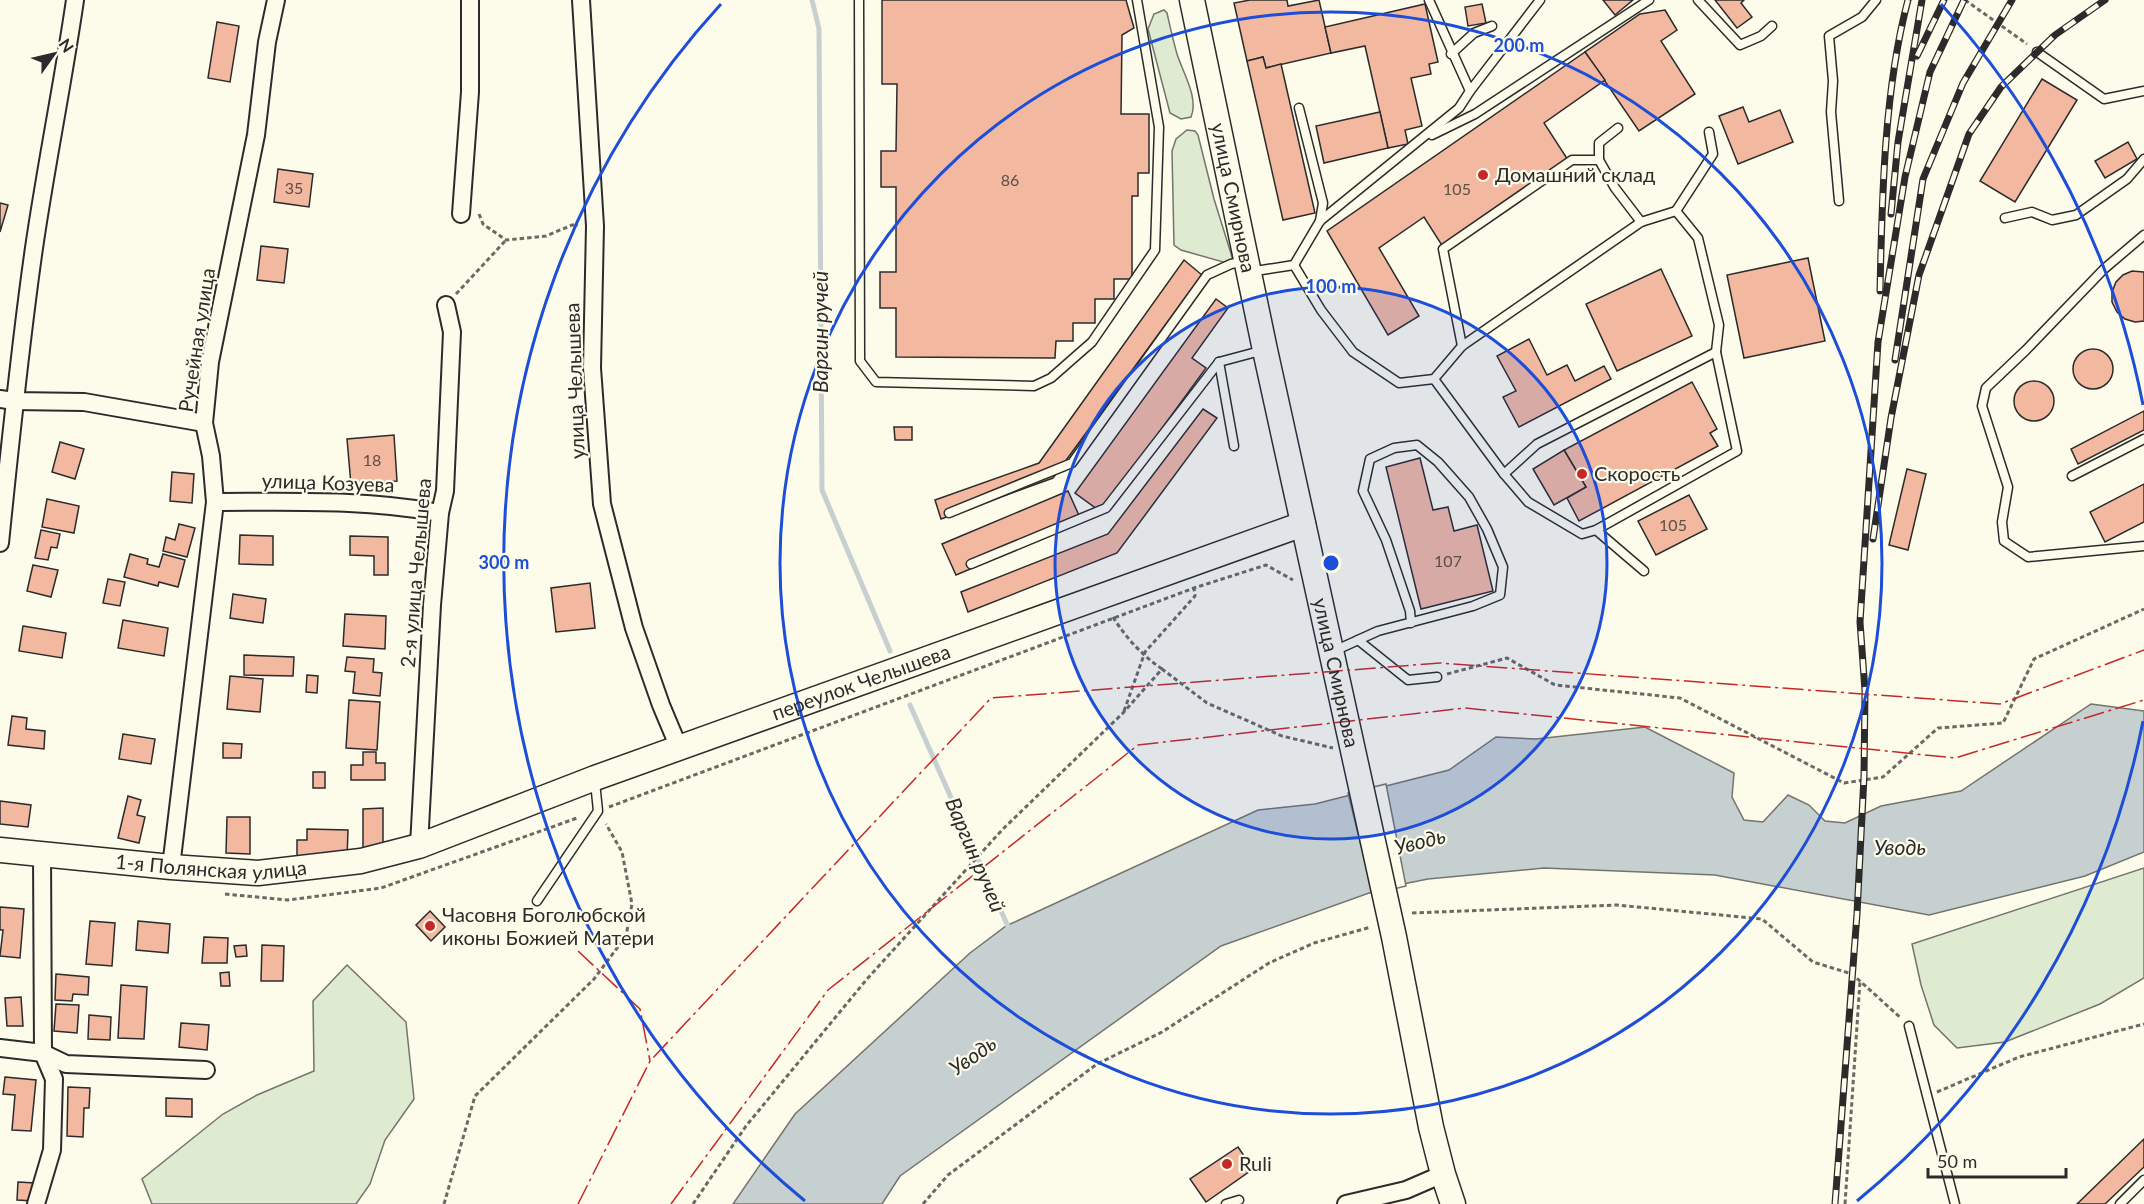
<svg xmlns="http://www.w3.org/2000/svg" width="2144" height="1204" font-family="Lato,sans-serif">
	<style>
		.green { fill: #deebd1; stroke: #74746e; stroke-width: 1.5 }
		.water { fill: #c7d0d0; stroke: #74746e; stroke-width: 1.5 }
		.pier { fill: #fdfbea; stroke: #74746e; stroke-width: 1.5 }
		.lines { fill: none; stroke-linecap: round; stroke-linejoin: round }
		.stream { stroke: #c7d0d0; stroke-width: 5 }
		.building { fill: #f2b8a0; stroke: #2b2b2b; stroke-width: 1.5 }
		.lane-casing { stroke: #2b2b2b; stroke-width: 11 }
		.street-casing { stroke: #2b2b2b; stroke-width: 20 }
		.secondary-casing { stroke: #2b2b2b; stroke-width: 27 }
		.path { stroke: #6a6964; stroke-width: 3; stroke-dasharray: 4.5 3; stroke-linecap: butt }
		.lane { stroke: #fdfbea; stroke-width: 8 }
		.street { stroke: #fdfbea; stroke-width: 16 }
		.secondary { stroke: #fdfbea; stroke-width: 24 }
		.rail-casing { stroke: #2b2b2b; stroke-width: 7 }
		.rail { stroke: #fdfbea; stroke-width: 4.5; stroke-dasharray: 14; stroke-linecap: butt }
		.power { stroke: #c62828; stroke-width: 1.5; stroke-dasharray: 21 4.5 3 4.5; stroke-linecap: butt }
		.ring { fill: none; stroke: #1d4ed8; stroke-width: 3 }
		.poi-dot { fill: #c62828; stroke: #fdfbea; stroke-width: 2 }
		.labels { text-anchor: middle; stroke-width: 4.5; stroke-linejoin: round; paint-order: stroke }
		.number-label { font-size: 16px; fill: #5d4e48 }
		.poi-label { font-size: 20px; fill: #2b2b2b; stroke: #fdfbea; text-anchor: start }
		.street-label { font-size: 20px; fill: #2b2b2b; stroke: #fdfbea }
		.water-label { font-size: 21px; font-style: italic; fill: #2b2b2b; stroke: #fdfbea }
		.centre { fill: #1d4ed8; stroke: #fdfbea; stroke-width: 3 }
		.ring-label { font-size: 18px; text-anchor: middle; font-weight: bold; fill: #1d4ed8; stroke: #fdfbea; stroke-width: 4.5; stroke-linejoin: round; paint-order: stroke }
	</style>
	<rect width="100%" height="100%" fill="#fdfbea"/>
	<!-- green -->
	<g class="green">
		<path d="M1164,10L1167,13C1170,26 1173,40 1177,54C1183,73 1199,98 1191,117L1181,119L1170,113L1148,29L1154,14Z"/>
		<path d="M1187,130L1195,131L1198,135L1214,199L1233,260L1230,264L1181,250L1174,245L1172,151L1176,139Z"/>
		<path d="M2144,868V978L2100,1004L2005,1042L1957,1048L1934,1025L1921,985L1912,944Z"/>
		<path d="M347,965L406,1022L414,1099L385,1140L370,1184L356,1204H152L142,1179L223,1114L257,1095L314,1071L313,1001Z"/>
	</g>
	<!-- water -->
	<path class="water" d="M2091,704L2144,711V852L2085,876L1929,915L1715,875L1544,868L1428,879L1383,888L1221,946L900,1176L882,1204H733L795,1114L970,953L1006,926L1258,810L1315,804L1449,770L1496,737L1536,739L1645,727L1734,773L1732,797L1744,820L1763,822L1788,795L1809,805L1825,821L1845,823L1881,806L1961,791Z"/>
	<!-- pier -->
	<path class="pier" d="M1386,784L1406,886L1373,894L1348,793Z"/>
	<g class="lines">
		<!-- stream -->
		<g class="stream">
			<path d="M812,0L819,29L822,490L890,651"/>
			<path d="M910,705L1010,931"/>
		</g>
	</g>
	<!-- building -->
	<g class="building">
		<path d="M882,0H1126L1134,28L1122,35L1121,114H1149V173H1138V196H1132V279H1114V299H1095V323H1073V341H1056L1055,358L896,357V308H880V272H896V187H881V151H896L897,84H882Z"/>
		<path d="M1250,0H1287L1288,6L1319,0L1331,53L1266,68L1263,57L1247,61L1234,3Z"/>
		<path d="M1603,0H1633L1615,15Z"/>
		<path d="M1715,0H1744L1741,3L1752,17L1737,28Z"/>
		<path d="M1425,4L1438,62L1429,64L1431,74L1411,78L1422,126L1405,130L1408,144L1388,148L1365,46L1331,53L1325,27Z"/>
		<path d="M1482,4L1486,23L1468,26L1465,7Z"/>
		<path d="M1665,10L1677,30L1661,41L1695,94L1639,131L1585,52L1640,14Z"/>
		<path d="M217,22L239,26L230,82L208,78Z"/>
		<path d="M1585,52L1605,80L1544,123L1568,160L1443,247L1424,217L1379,248L1419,316L1388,335L1327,231Z"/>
		<path d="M1263,57L1266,68L1281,64L1315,213L1283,220L1247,61Z"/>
		<path d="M2042,79L2077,100L2015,202L1980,181Z"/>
		<path d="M1743,107L1749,122L1780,110L1793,142L1738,164L1719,116Z"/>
		<path d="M1380,112L1388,148L1324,163L1316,126Z"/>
		<path d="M2128,142L2137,159L2105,178L2095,161Z"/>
		<path d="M278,169L313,174L309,207L274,202Z"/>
		<path d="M0,203L8,205L0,232Z"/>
		<path d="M261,246L288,249L284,283L257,280Z"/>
		<path d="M1808,258L1825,341L1744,358L1727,275Z"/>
		<path d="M1184,260L1202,275L1053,478L941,519L935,500L1039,463Z"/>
		<path d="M1661,269L1692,336L1617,371L1586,304Z"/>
		<path d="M2132,271L2144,272V321L2135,322L2125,319L2117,312L2112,302V292L2116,282L2123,275Z"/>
		<path d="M1216,299L1228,308L1192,358L1206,368L1101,512L1075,493Z"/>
		<path d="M1529,339L1547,375L1567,365L1575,381L1604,366L1611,379L1519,427L1503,397L1516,391L1497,356Z"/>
		<circle cx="2093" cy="369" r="20"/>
		<circle cx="2034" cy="401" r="20"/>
		<path d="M1692,382L1717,429L1710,433L1718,446L1579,521L1567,498L1586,487L1564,450Z"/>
		<path d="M1203,409L1217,418L1117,553L968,612L961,592L1108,534Z"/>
		<path d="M2144,411V430L2078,464L2071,449Z"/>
		<path d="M894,427H912V440H895Z"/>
		<path d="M394,435L397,481L351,485L347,439Z"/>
		<path d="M60,442L84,449L75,479L52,472Z"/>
		<path d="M1564,450L1586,487L1554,505L1533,469Z"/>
		<path d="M1420,458L1433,510L1448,507L1454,531L1477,525L1493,591L1421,609L1386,467Z"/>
		<path d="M1907,469L1926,474L1908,550L1889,545Z"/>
		<path d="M172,472L194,474L192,503L170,501Z"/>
		<path d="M2144,484V522L2105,542L2090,512Z"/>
		<path d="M1068,491L1082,522L956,575L942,544Z"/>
		<path d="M1689,495L1707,529L1656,555L1638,521Z"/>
		<path d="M47,499L79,506L74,533L42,527Z"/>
		<path d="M179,524L195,528L187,557L163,551L166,537L175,540Z"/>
		<path d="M41,530L60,534L57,548L51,547L48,560L35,558Z"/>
		<path d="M240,535L273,536V565L239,564Z"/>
		<path d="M350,536L388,537V575H374V556L350,555Z"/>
		<path d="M130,554L148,559L147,564L159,567L163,554L185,560L178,587L159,582L158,586L124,577Z"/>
		<path d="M33,565L58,570L51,597L27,591Z"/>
		<path d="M108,579L125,582L120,606L103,603Z"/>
		<path d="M590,583L595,628L556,632L551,588Z"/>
		<path d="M233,594L266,599L263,623L230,618Z"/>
		<path d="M345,614L386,616L385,649L343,646Z"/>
		<path d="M123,620L168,628L164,656L118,648Z"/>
		<path d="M23,626L66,633L62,658L19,651Z"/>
		<path d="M244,655L294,657L293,676L244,675Z"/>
		<path d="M347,657L374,659L373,672L382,673L380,696L353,693L355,672L345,671Z"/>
		<path d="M307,675L318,676L317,693L306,692Z"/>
		<path d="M230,676L263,679L260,712L227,709Z"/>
		<path d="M349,700L380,702L377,750L346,748Z"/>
		<path d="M12,716L27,718L26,729L45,731L44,749L8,745Z"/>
		<path d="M123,734L155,739L151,764L119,759Z"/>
		<path d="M223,743L242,744L241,758H223Z"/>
		<path d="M363,752H376V763H385V780H351V765H363Z"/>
		<rect x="313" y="772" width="12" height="16"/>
		<path d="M128,796L141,800L137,815L145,817L139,843L118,838Z"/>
		<path d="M0,801L31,805L28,827L0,824Z"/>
		<path d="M383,808V848L363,849V809Z"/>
		<path d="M227,817H250V854L226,853Z"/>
		<path d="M307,829L348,830L347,858L297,857V840H307Z"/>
		<path d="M0,907L24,909L20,958L0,956L3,930H0Z"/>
		<path d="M430,911L445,927L431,941L416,925Z"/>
		<path d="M90,921L115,923L112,966L86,964Z"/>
		<path d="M138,921L170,924L168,953L136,950Z"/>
		<path d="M204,937L228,938L227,963H202Z"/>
		<path d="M246,945L247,956L236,957L234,946Z"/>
		<path d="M262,945L284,946L283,981H261Z"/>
		<path d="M229,972L230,986H221L220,973Z"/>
		<path d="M56,974L89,977L88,995L73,994L72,1001L55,1000Z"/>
		<path d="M121,985L147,987L144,1039L118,1038Z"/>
		<path d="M21,997L23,1026H7L5,998Z"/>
		<path d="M56,1004L79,1005L77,1033L54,1031Z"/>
		<path d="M89,1015L111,1017L110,1040L88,1039Z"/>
		<path d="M181,1023L209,1025L207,1050L179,1047Z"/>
		<path d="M5,1077L36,1080L31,1131L12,1130L15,1095L3,1094Z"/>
		<path d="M68,1087L90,1088L89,1108H84L83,1137L67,1136Z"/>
		<path d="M166,1098L192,1099V1117L166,1116Z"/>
		<path d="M2144,1139V1167L2105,1204H2077Z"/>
		<path d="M1238,1147L1253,1169L1206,1202L1190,1179Z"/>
		<path d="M18,1182L35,1183L34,1201L17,1200Z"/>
	</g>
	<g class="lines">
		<!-- lane casing -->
		<g class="lane-casing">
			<g id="lane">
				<path d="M859,0L860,361L876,382L1034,386L1051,378L1092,342L1155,250L1159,127L1137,0"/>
				<path d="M1429,0L1470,91"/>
				<path d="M1698,0L1740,45L1761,36L1772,26"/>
				<path d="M2037,52L2104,99L2144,91"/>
				<path d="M1451,54L1474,33L1492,26"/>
				<path d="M1299,108L1323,203L1320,221"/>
				<path d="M1618,128L1599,143V160L1615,188L1641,222"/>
				<path d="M1432,135L1475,114L1649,0"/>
				<path d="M1839,201L1831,112L1833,81L1829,36L1862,17L1876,0"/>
				<path d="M1676,211L1713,154L1709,132"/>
				<path d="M2005,218L2032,212L2052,220L2076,215L2127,179L2144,159"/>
				<path d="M2144,235L2104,269L2026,350L1986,388L1982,406L2008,487L2002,522L2004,541L2028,557L2144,546"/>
				<path d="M1294,265L1321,310L1353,352L1399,383L1434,379L1462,346L1641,222L1676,211L1698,238L1719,325L1716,352L1537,444L1504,474"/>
				<path d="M1249,272L1294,265L1320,221L1459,108L1470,91L1540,0"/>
				<path d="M1462,346L1443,249L1572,160H1599"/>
				<path d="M1219,362L1234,446"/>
				<path d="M1434,379L1504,474L1528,502L1582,534L1596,530L1737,451L1716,352"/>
				<path d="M2072,476L2144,439"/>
				<path d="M949,513L1072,463L1207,275L1231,264L1246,261"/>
				<path d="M1596,530L1644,571"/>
				<path d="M971,564L1106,508L1219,362L1264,350"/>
				<path d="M1358,640L1408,680L1437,677"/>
				<path d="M1334,651L1378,631L1473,606L1500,595L1503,567L1487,529L1469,497L1438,462L1417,445L1394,448L1370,459L1363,491L1386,540L1410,611L1411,623"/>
				<path d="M537,901L598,811L595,782"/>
				<path d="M1909,1026L1955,1204"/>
				<path d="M1226,1204L1239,1200"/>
				<path d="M2120,1204L2144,1180"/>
			</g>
		</g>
		<!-- street casing -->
		<g class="street-casing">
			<g id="street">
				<path d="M581,0L595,226L592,368L602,504L634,628L661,705L679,748"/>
				<path d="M461,214L470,92V0"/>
				<path d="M0,399L14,401L84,402L204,423"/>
				<path d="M215,502C290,502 365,499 440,513"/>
				<path d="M0,543C10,444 20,346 34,248C46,165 63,83 75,0"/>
				<path d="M419,846L432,605L440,513L445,491L452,332L446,305"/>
				<path d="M171,867L215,502L211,456L204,423L210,362L256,135L267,42L276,0"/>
				<path d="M0,1048L43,1053L66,1064L206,1070"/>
				<path d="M36,1204L52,1150L54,1079L43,1053L42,854"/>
				<path d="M1346,1204L1406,1190L1443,1174"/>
			</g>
		</g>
		<!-- secondary casing -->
		<g class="secondary-casing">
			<g id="secondary">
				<path id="s1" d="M1192,0L1265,350L1394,937L1431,1127L1443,1174L1453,1204"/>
				<path id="s2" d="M0,850L171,867L258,873L361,861L419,846L595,778L1303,524"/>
			</g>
		</g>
		<!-- path -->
		<g class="path">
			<path d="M1965,0L2027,44"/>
			<path d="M479,214L483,224L506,240L546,236L572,225H578"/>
			<path d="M456,294L506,240"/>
			<path d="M1113,617C1126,638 1142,655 1162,669"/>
			<path d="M1447,674L1507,658L1555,685L1680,698L1844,783L1883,777L1938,728L2003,723L2034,659L2144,609"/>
			<path d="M1124,711L1145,652L1195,596L1194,588"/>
			<path d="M609,807L1194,588L1266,565L1293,580"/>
			<path d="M225,894L288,900L381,888L577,818"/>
			<path d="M1412,913L1617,905L1762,919L1813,962L1852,974L1901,1018"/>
			<path d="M1937,1092L2019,1057L2144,1024"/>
			<path d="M444,1204L475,1096L594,979L626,936L632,904L622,852L606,824"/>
			<path d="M693,1204L746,1126L867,979L1002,830L1123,713L1162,669L1207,703L1282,736L1333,748"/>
			<path d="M923,1204L948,1175L1097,1064L1162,1032L1269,963L1314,943L1371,927"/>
			<path d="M1845,1204L1860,981"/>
		</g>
		<!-- lane -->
		<use href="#lane" class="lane"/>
		<!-- street -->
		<use href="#street" class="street"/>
		<!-- secondary -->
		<use href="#secondary" class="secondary"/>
		<!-- rail casing -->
		<g class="rail-casing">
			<g id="rail">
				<path d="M1917,56L1944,0"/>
				<path d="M1891,214L1898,142L1922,0"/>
				<path d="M1880,291C1882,198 1884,90 1908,0"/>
				<path d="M1895,360L1923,179L1963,83L2012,0"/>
				<path d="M1873,539L1891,418L1919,275L1969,134L2001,87L2055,35L2105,0"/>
				<path d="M1835,1204L1857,914L1864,776L1865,691L1860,622L1878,342L1905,177L1930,72L1964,0"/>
			</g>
		</g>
		<!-- rail -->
		<use href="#rail" class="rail"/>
		<!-- power -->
		<g class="power">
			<path d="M578,951L640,1009L650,1061"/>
			<path d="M578,1204L650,1061L991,698L1440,663L2000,704L2144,650"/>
			<path d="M671,1204L828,990L1138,745L1465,708L1955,758L2144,700"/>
		</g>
	</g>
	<!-- distance rings -->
	<circle cx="1331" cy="563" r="276" fill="#1d4ed8" fill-opacity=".12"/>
	<g class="ring">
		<circle cx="1331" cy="563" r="276"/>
		<circle cx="1331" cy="563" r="551"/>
		<path d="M2143 721A827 827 0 0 1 1857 1201M805 1201A827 827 0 0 1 721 4M1941 4A827 827 0 0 1 2143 405"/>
	</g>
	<!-- markers -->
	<g class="poi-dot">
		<circle cx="1483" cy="175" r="6"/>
		<circle cx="1582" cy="474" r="6"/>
		<circle cx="430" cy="926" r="6"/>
		<circle cx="1227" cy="1164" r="6"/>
	</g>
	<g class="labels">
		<!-- number labels -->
		<g class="number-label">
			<text x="1010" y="186">86</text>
			<text x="294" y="194">35</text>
			<text x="1457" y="195">105</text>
			<text x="372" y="466">18</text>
			<text x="1673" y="531">105</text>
			<text x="1448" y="567">107</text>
		</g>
		<!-- poi labels -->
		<g class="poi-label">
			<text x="1495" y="182">Домашний склад</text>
			<text x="1594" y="481">Скорость</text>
			<text x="442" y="922">Часовня Боголюбской<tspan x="442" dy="23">иконы Божией Матери</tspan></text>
			<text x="1239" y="1171">Ruli</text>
		</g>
		<!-- street labels -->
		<g class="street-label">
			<text dy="7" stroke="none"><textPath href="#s1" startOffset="202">улица Смирнова</textPath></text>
			<text transform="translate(197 340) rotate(-81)" y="7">Ручейная улица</text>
			<text transform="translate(575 381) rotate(-92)" y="7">улица Челышева</text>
			<text transform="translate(328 483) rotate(2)" y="7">улица Козуева</text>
			<text transform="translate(416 573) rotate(-85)" y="7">2-я улица Челышева</text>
			<text dy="7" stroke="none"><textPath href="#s1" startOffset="688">улица Смирнова</textPath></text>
			<text dy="7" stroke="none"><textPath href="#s2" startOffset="894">переулок Челышева</textPath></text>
			<text dy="7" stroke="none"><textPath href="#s2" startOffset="212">1-я Полянская улица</textPath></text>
		</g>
		<!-- water labels -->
		<g class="water-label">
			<text transform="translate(821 332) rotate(-90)" y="7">Варгин ручей</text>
			<text transform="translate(1420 842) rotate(-14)" y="7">Уводь</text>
			<text x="1900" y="855">Уводь</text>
			<text transform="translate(975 855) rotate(67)" y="7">Варгин ручей</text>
			<text transform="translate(973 1056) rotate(-35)" y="7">Уводь</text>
		</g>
	</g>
	<circle cx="1331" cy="563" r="9" class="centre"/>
	<g class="ring-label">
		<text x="1519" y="52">200 m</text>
		<text x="1331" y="293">100 m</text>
		<text x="504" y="569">300 m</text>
	</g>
	<!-- north arrow -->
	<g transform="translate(54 54) rotate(56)" stroke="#fdfbea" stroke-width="4.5" paint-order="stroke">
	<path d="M0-4.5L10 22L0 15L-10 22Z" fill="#2b2b2b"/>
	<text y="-9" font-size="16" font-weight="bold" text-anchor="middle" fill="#2b2b2b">N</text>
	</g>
	<!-- scale -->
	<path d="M1928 1168v9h138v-9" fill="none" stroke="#2b2b2b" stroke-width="3"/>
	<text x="1937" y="1168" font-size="18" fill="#2b2b2b" stroke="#fdfbea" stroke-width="4.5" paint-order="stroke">50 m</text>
</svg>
